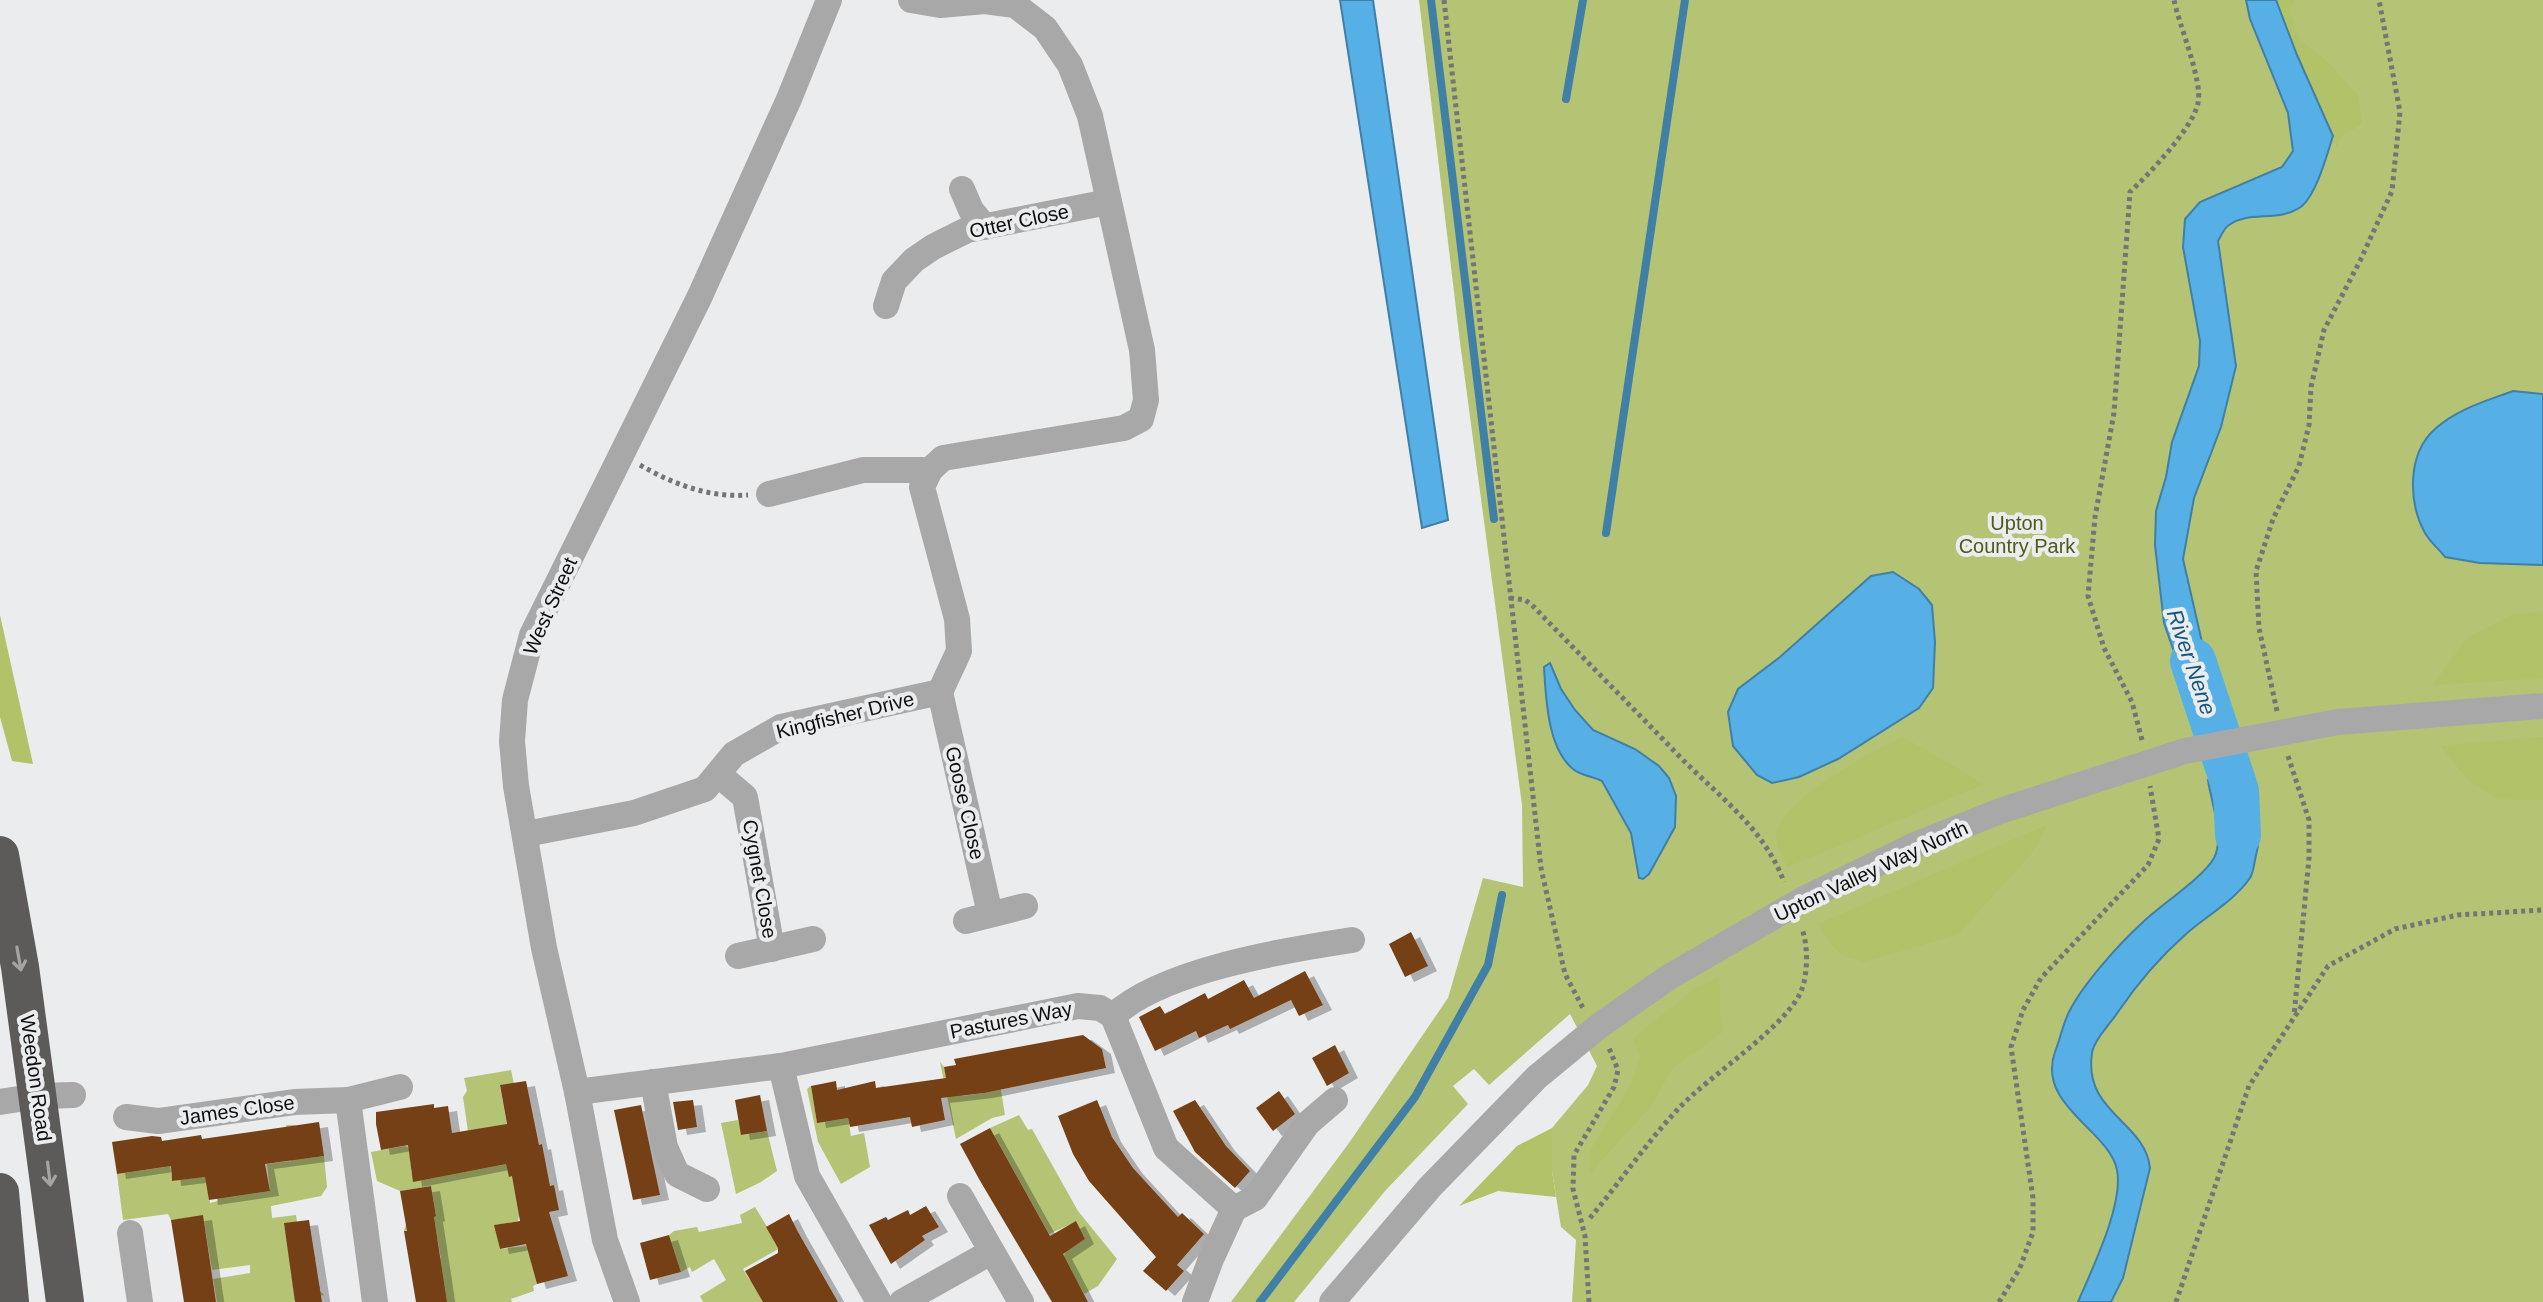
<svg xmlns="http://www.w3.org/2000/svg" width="2543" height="1302" font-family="Helvetica,sans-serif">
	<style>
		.green { fill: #b4c374 }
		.forest { fill: #b2c269 }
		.water { fill: #56b0e6; stroke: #407fa6; stroke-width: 2 }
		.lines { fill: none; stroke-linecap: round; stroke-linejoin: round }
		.stream { stroke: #407fa6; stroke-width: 8 }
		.river { stroke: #56b0e6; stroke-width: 46 }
		.building { fill: #764112; filter: url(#shadow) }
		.path { stroke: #747576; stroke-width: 5; stroke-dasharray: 4 4; stroke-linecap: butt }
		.minor { stroke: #a9a8a8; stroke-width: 26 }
		.highway { stroke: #5d5b5a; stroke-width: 38 }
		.oneway { stroke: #a4a4a4 }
		.labels { text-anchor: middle; stroke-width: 8; stroke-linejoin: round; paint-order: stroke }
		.street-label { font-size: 20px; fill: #0e0e0f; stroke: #ebecee }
		.park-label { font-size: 20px; fill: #4f5a19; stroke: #ebecee }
		.water-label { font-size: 22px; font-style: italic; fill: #13587c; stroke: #ebecee }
	</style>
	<defs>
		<filter id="shadow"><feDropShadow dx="9" dy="5" stdDeviation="0" flood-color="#0004"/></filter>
	</defs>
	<rect width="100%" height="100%" fill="#ebecee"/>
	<!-- green -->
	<g class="green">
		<path d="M1419,0H2543V1302H1572L1576,1240L1561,1227L1552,1171V1128L1588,1085L1597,1066L1570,1014L1489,1085L1474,1069L1453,1086L1468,1104L1385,1191L1294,1302H1231L1349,1143L1448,998L1483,878L1523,887L1522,805L1460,342Z"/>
		<path d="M940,1062L944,1067L949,1090L961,1089L963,1096L983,1093L981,1075L998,1072L1005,1115L992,1118L956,1139Z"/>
		<path d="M511,1070L514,1084L500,1086L507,1125L502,1145L509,1176L528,1173L518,1221L495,1225L500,1249L527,1246L537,1284L533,1286L534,1291L511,1299L512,1302H447L410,1264L441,1258L435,1226L404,1231L407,1221L436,1216L431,1186L400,1191L377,1181L371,1152L405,1146L409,1148L412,1175L473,1166L463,1097L467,1091L464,1078Z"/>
		<path d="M811,1086L817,1122L848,1118L851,1136L864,1133L870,1167L841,1184L818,1142L807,1089Z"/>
		<path d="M1019,1115L1028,1130L1032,1129L1078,1211L1117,1259L1098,1286L1084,1294L1064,1257L1065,1252L1085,1239L1076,1222L1049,1234L990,1128Z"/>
		<path d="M738,1120L742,1135L767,1131L777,1171L761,1182L736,1194L721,1123Z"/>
		<path d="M286,1125H295L300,1159L324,1156L327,1187L321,1196L271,1206L272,1218L296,1215L297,1222L316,1259L290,1263L294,1290L320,1286V1291L324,1295L295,1300L294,1302H217L213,1279L250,1273V1265L212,1270L203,1216L171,1220L168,1214L123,1220L117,1174L165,1167L162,1143L167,1140L172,1181L207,1176L210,1203L218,1201L215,1182L270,1190L267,1164L291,1161Z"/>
		<path d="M755,1207L780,1248L743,1269L749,1279L781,1302H703L700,1296L726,1280L714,1259L692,1272L690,1267L681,1272L669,1235L674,1231L697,1227L699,1232L742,1223L740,1215Z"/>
	</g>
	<!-- forest -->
	<g class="forest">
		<path d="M2276,0H2295L2290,10L2299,39L2330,64L2358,96L2362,124L2342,136L2337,147L2297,55Z"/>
		<path d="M2543,612V678L2433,685L2468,637L2514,614Z"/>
		<path d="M0,615L33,764L12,761L0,717Z"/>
		<path d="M1903,737L1984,784L1788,867C1782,856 1775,846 1777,833C1782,800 1873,750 1903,737Z"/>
		<path d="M2543,737V800L2496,799L2468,780L2441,746Z"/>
		<path d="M2047,825L2033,852L1958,934L1865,962L1842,955L1828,941L1818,924Z"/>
		<path d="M1719,978L1720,1011L1724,1031L1672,1069L1651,1106L1589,1174L1590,1151L1632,1083L1640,1057L1633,1038L1697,987Z"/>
		<path d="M1552,1128V1171L1556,1197L1498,1191L1459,1206L1517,1146Z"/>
	</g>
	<!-- water -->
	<g class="water">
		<path d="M1340,0H1373L1448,520L1422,528Z"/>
		<path d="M2246,0H2276L2297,55L2333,136C2327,154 2317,193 2302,206C2280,223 2249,210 2229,225C2224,228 2221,236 2218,241L2236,366L2221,427L2194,498L2183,559L2204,651L2227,720L2196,726L2186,686L2164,623L2155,545L2156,511L2166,477L2172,442L2199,366L2200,341L2183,247L2185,219L2200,202L2282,167L2293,151L2288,113L2250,19Z"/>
		<path d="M2513,391L2543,394V565L2480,563L2445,557C2439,549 2430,542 2425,533C2408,502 2407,454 2435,429C2457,409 2486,401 2513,391Z"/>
		<path d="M1893,572L1919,589L1932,605L1935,642L1933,688L1919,708L1838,759L1799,777L1772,783L1757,775L1733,746L1728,712L1738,689L1780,657L1871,576Z"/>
		<path d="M1550,663L1561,689L1575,710L1593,730L1635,749L1659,766L1669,778L1676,796L1675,827L1649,874L1643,879L1639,878L1631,833L1602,781C1593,776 1581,776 1573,769C1547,748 1546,697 1544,667Z"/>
		<path d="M2241,773C2254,802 2264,828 2255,860C2254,866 2253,873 2250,878C2234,901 2206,916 2186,934C2160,957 2137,984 2118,1012C2110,1024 2094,1040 2092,1053C2083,1113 2145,1121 2150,1168L2123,1278L2111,1302H2078C2092,1269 2124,1204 2117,1170C2110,1131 2036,1105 2055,1052C2060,1039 2063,1024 2069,1012C2083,984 2119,944 2142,923C2160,905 2202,879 2214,858C2225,837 2211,802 2208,780Z"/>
	</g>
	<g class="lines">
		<!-- stream -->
		<g class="stream">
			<path d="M1431,0L1494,519"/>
			<path d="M1566,99L1583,0"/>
			<path d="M1606,533L1685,0"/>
			<path d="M1260,1302L1415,1097L1488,965L1502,895"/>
		</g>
		<!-- river -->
		<path class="river" d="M2193,661L2236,791L2238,835"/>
	</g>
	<!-- building -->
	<g class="building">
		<path d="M1411,932L1428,966L1405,977L1389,944Z"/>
		<path d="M1305,971L1323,1005L1299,1016L1291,1000L1230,1029L1228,1025L1199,1038L1196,1031L1155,1051L1139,1017L1160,1006L1165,1014L1205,993L1208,999L1244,980L1254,998Z"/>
		<path d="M1083,1035L1102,1049L1106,1068L984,1093L941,1098L945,1120L912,1127L910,1117L850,1127L848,1118L817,1123L811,1086L836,1081L837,1090L875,1081L876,1088L946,1078L944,1067L956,1065L954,1059Z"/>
		<path d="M1335,1045L1349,1073L1327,1086L1312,1058Z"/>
		<path d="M526,1081L539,1145L542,1144L550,1186L554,1185L559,1210L549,1212L568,1276L537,1284L526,1244L500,1249L494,1225L520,1221L512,1176L509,1177L506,1164L413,1182L408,1145L381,1150L376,1124V1112L434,1104V1108L448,1106L452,1133L507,1124L500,1085Z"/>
		<path d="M1279,1091L1295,1114L1273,1131L1256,1108Z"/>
		<path d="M760,1095L767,1131L741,1135L735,1100Z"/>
		<path d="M693,1100L697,1127L678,1130L673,1102Z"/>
		<path d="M1097,1100L1112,1137L1133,1168L1178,1217L1182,1213L1204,1234L1177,1265L1184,1271L1166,1291L1143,1271L1156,1257L1089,1181L1073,1154L1058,1116Z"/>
		<path d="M1195,1100L1226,1146L1250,1171L1235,1188L1195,1152L1173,1111Z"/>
		<path d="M641,1105L660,1195L633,1200L614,1110Z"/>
		<path d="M319,1122L324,1156L265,1164L270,1191L209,1200L205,1177L172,1181L171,1166L117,1174L112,1142L152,1136L161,1137L162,1141L201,1135L202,1139Z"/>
		<path d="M990,1128L1050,1236L1076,1221L1085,1239L1063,1254L1088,1302H1052L979,1179L960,1144Z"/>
		<path d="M431,1186L436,1216L434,1217L447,1302H416L404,1231H407L400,1191Z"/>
		<path d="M926,1206L939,1227L922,1236L925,1240L891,1264L869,1225L886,1217L888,1220L908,1210L910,1215Z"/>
		<path d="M789,1214L798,1232L838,1302H763L745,1271L778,1253V1248L766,1227Z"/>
		<path d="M203,1215L216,1302H184L171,1220Z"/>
		<path d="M309,1220L322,1302H295L284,1223Z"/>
		<path d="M669,1235L681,1272L650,1280L640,1243Z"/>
	</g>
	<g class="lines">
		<!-- path -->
		<g class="path">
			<path d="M1444,0L1541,868L1565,974L1584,1010"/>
			<path d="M640,465C673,484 709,498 748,495"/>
			<path d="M1510,598L1525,600L1532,605C1582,657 1633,708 1683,760C1721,798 1765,830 1784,882"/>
			<path d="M2277,711L2259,628L2256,571L2273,519L2299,466L2309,425L2311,387L2324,330L2360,261L2392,191L2400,112L2379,0"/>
			<path d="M2142,740L2132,702L2104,648L2088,596L2095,517L2114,413L2130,192C2149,174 2193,128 2198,103C2203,81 2179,25 2174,0"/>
			<path d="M2288,756L2309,820V858L2294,1016"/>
			<path d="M1590,1218C1620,1182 1647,1142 1679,1108C1709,1076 1789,1025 1802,989C1808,972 1808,945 1802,929"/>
			<path d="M1589,1302L1585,1236L1573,1189L1574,1155L1614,1087L1618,1070L1609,1048"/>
			<path d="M1999,1302L2020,1268L2033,1232V1198L2011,1047L2023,1010L2041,978L2148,865L2159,839L2150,786"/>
			<path d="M2176,1302L2249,1086L2328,966L2395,929L2458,915L2543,910"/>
		</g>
		<!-- minor -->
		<g class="minor">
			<path d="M911,0L940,5L985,1L1015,5L1045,28L1070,65L1090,116L1142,350L1146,400L1141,419L1124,428L943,458L930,470L922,487L957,619L959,651L940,692"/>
			<path d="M962,189L971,210L985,227"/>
			<path d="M886,306L894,281L914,260L933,247L967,230L1108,202"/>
			<path d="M769,494L863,470H930"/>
			<path d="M940,692L990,914"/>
			<path d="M718,774L745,797L772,949"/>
			<path d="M526,834L634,813L705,789L734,754L781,727L940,692"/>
			<path d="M966,921L1025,906"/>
			<path d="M738,956L813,939"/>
			<path d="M1113,1016C1162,970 1286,950 1352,940"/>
			<path d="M781,1066L807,1176L879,1302"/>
			<path d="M653,1082L665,1147L677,1174L707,1189"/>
			<path d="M577,1092L781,1066L1078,1006L1100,1008L1113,1016L1166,1148L1234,1209"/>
			<path d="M348,1100L375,1302"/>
			<path d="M0,1102L39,1096L73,1095"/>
			<path d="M126,1117L158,1121L294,1102L348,1100L400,1087"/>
			<path d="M960,1196L1021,1302"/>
			<path d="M1234,1209L1255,1198L1307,1124L1335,1100"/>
			<path d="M130,1233L140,1302"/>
			<path d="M627,1302L605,1240L577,1092L544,948L516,786L512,741L515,700L532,635L699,298L789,99L829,0"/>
			<path d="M902,1302L991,1252"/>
			<path d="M1195,1302L1211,1259L1234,1209"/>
			<path d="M1332,1302L1430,1187L1537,1077L1599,1026L1669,977L1804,899L1915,845L2000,811L2185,751L2338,722L2543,706"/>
		</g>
		<!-- highway -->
		<g class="highway">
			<path d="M0,855L20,967L65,1302"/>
			<path d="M0,1192L10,1302"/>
		</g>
	</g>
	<!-- one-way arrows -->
	<defs><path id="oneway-shaft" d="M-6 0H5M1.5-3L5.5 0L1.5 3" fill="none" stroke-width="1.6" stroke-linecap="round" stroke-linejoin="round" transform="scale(2)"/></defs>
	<g class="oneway">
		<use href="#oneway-shaft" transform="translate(19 959) rotate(80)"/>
		<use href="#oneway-shaft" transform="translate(49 1174) rotate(83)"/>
	</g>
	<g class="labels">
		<!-- street labels -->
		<g class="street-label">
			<text transform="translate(1019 221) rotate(-12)" y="7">Otter Close</text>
			<text transform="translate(550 606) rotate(-66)" y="7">West Street</text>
			<text transform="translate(845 715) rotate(-14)" y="7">Kingfisher Drive</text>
			<text transform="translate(965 803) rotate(77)" y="7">Goose Close</text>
			<text transform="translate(1871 871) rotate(-25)" y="7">Upton Valley Way North</text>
			<text transform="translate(760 879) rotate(80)" y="7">Cygnet Close</text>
			<text transform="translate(1011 1020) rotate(-11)" y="7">Pastures Way</text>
			<text transform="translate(36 1078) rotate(82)" y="7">Weedon Road</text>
			<text transform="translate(237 1110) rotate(-8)" y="7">James Close</text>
		</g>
		<!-- park labels -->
		<g class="park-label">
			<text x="2017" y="530">Upton<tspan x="2017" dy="23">Country Park</tspan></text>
		</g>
		<!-- water labels -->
		<g class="water-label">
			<text transform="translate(2192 662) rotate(71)" y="8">River Nene</text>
		</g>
	</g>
</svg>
